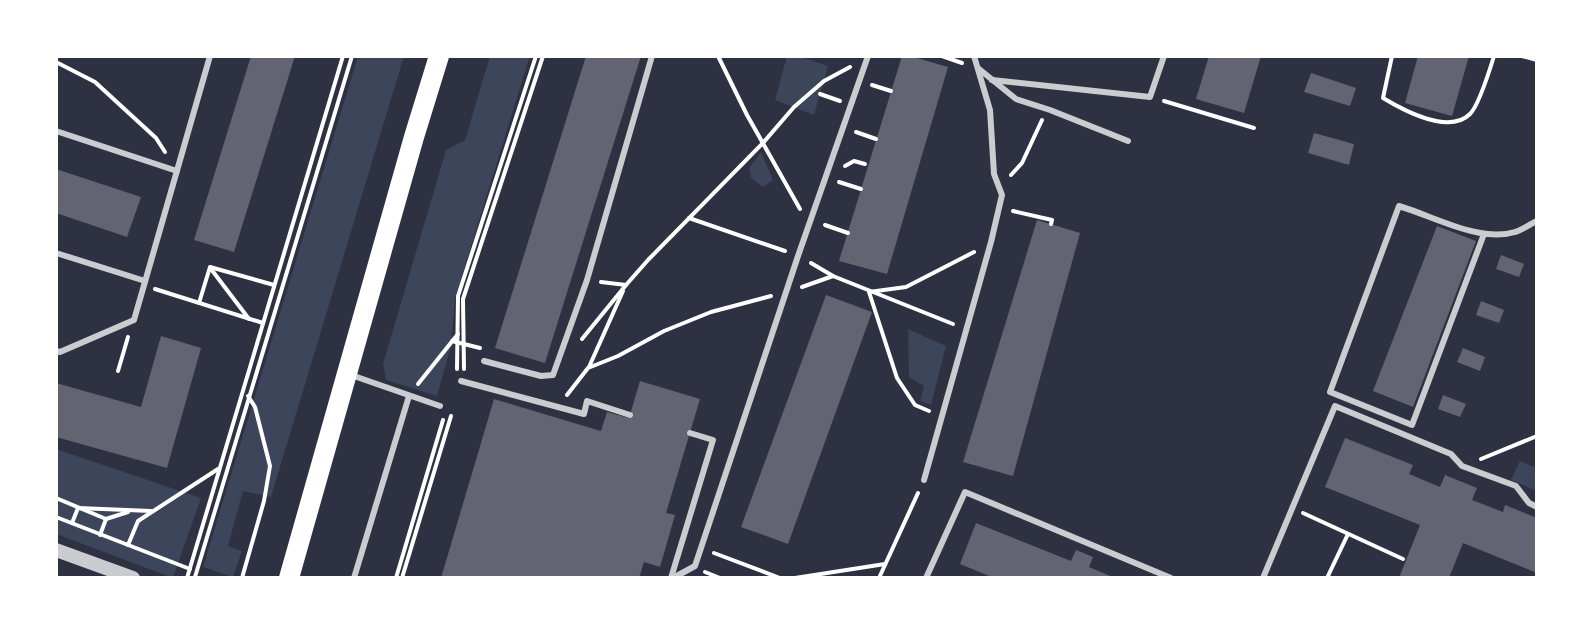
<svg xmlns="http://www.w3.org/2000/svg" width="1593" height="634" font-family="'Work Sans',sans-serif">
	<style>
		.green { fill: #3c4559 }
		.building { fill: #626471 }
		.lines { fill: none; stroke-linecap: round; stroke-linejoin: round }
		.path { stroke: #fff; stroke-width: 4 }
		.service { stroke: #caccd0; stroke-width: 6 }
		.tertiary { stroke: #caccd0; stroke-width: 14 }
		.primary { stroke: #fff; stroke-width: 20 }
	</style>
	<rect width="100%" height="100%" fill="#2d3142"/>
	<!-- green -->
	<g class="green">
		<path d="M358,56H404L271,497L243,491L228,546L242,551L233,577L203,567Z"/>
		<path d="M490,56H530L455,298L451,346L437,396L386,380L383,364L446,150L465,140Z"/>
		<path d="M787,56H798L828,66L814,115L775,100Z"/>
		<path d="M761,152L773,180L763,187L751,178L749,168Z"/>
		<path d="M908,329L946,346L931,405L920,401L924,386L909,377Z"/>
		<path d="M56,449L201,498L173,578L56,534Z"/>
		<path d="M1520,461L1537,468V491L1511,480Z"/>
	</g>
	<!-- building -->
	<g class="building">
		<path d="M251,56H295L234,252L194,240Z"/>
		<path d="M586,56H641L545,363L495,348Z"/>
		<path d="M902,56H910L948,67L887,274L839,261Z"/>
		<path d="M1209,56H1261L1244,113L1196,99Z"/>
		<path d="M1418,56H1469L1452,116L1405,103Z"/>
		<path d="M1311,73L1356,88L1350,106L1304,92Z"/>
		<path d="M1314,133L1354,144L1349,165L1308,153Z"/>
		<path d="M56,169L141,197L127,237L56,213Z"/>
		<path d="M1037,220L1080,233L1013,476L963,462Z"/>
		<path d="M1437,226L1476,241L1413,407L1373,391Z"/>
		<path d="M1501,255L1524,264L1519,277L1496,269Z"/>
		<path d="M826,295L872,312L788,544L741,527Z"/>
		<path d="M1481,301L1504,310L1499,323L1476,315Z"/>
		<path d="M161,336L201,348L167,468L56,437V383L141,407Z"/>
		<path d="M1463,348L1485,357L1480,371L1457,362Z"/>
		<path d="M640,381L700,399L666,513L675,515L660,567L644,562L639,578H441L494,399L601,431L607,412L629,418Z"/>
		<path d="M1443,395L1466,404L1460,417L1438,409Z"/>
		<path d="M1345,438L1413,465L1409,474L1440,487L1445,475L1477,488L1472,500L1503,512L1505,505L1537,518V573L1463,543L1449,578H1399L1420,525L1325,487Z"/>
		<path d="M976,523L1071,561L1076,550L1093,557L1089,567L1115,578H1024L1020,576V578H994L960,564Z"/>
	</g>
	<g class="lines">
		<!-- path -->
		<g class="path">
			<path d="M718,56L747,115L800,209"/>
			<path d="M942,56L962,63"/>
			<path d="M1392,56L1383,98C1403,110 1449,135 1470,114C1479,105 1490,69 1494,56"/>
			<path d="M1522,56L1537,60"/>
			<path d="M56,62L95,82L156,138L165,152"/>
			<path d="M872,85L891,91"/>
			<path d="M820,94L840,101"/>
			<path d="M1164,101L1254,128"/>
			<path d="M856,132L876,139"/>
			<path d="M845,166L854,161L865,164"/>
			<path d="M1011,175L1022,163L1042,120"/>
			<path d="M839,182L861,189"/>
			<path d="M1013,211L1052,220L1051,224"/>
			<path d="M689,218L785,251"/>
			<path d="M825,225L848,233"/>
			<path d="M811,263L833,276L953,324"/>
			<path d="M211,269L249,319"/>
			<path d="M601,282L626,285L648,260L763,143L794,107L824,81L850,67"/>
			<path d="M802,287L833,276"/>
			<path d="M155,289L263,323"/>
			<path d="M199,303L210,267L274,285"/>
			<path d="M582,339L626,285"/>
			<path d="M452,341L480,348"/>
			<path d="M589,367L623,291"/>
			<path d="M457,369L458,296L536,56"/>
			<path d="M464,369L463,299L543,56"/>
			<path d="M118,371L128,337"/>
			<path d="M418,384L458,334"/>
			<path d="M567,395L588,368L618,356L664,331L711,312L771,296"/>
			<path d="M929,411L915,405L897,378L869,292L906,287L974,252"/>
			<path d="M1481,459L1537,436"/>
			<path d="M56,498L106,519L128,512"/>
			<path d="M1303,513L1403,559"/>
			<path d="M56,517L190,569"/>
			<path d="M72,523L78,508L151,511"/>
			<path d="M100,535L106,519"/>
			<path d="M128,545L138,521L218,469"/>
			<path d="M714,553L780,578"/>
			<path d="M705,572L720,578"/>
			<path d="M195,577L352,56"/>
			<path d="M187,578L343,56"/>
			<path d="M242,578L264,501L270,466L255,407L248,396"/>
			<path d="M396,578L443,420"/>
			<path d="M402,578L451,416"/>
			<path d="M795,578L885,564"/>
			<path d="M879,578L918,493"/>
			<path d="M1327,578L1348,534"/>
		</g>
		<!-- service -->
		<g class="service">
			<path d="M979,69L1016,99L1050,110L1128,141"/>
			<path d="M992,80L1150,97L1164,56"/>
			<path d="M56,131L177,171"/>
			<path d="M1484,234L1412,425L1330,392L1399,206C1433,216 1480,243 1515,232C1522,230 1530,224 1537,221"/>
			<path d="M56,253L145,281"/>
			<path d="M56,351L60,352L134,320L210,56"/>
			<path d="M484,361L541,376L553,375L587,280L652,56"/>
			<path d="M351,375L440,406"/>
			<path d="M461,381L584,414L587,401L630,415"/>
			<path d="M924,480L991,242L1002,195L994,174L990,110L974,56"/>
			<path d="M354,578L409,396"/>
			<path d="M671,578L713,440L690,433"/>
			<path d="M673,578L695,566L798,256L868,56"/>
			<path d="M926,578L965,492L1171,578"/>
			<path d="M1263,578L1335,406L1451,454L1462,466L1516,486L1529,503L1537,507"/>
		</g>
		<!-- tertiary -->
		<path class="tertiary" d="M56,550L133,578"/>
		<!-- primary -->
		<path class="primary" d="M289,578L414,137L439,56"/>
	</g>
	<!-- border -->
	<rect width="1593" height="634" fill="none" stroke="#ffffff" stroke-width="116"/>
</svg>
